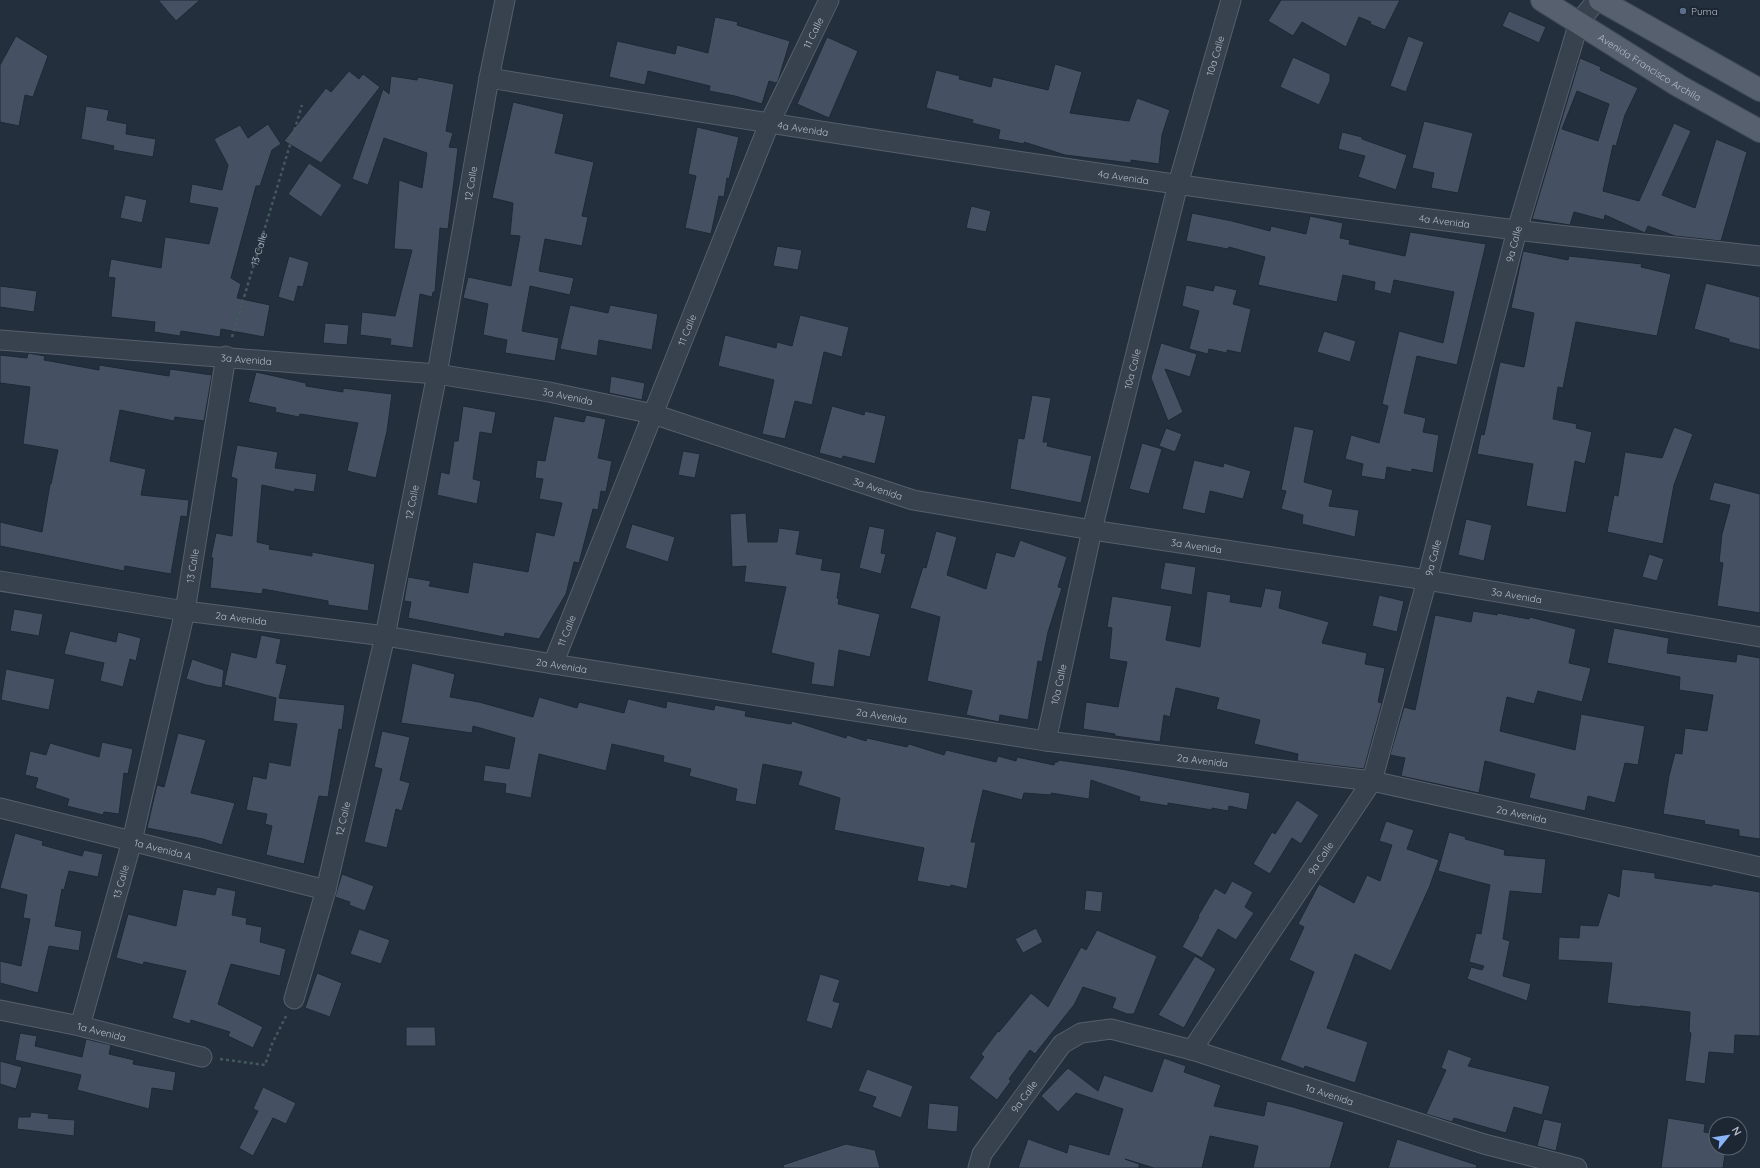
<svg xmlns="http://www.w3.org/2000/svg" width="1760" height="1168" font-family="Quicksand,sans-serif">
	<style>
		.building { fill: #455162; stroke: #1f2835; fill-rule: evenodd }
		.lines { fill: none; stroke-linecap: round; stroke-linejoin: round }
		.street-casing { stroke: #565f6c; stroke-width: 21 }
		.primary-casing { stroke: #414a57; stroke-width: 24 }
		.path { stroke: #44595c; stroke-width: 2.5; stroke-dasharray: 3 3; stroke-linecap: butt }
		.street { stroke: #38414e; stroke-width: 19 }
		.primary { stroke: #56606e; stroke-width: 22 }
		.service-dot { fill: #5c6f8a; stroke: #1d2633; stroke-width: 1.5 }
		.labels { text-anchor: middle; stroke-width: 4; stroke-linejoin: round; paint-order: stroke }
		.poi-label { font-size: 10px; fill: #b4bcc9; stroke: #1d2633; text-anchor: start }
		.street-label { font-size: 10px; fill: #b4bcc9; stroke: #1d2633 }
	</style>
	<rect width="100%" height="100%" fill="#242f3e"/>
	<!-- building -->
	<g class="building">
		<path d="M158,0H200L176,21Z"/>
		<path d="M1281,0H1400L1385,30L1370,24L1371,22L1359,17L1346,47L1302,22L1293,36L1268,21Z"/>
		<path d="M1509,11L1546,27L1539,43L1502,26Z"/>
		<path d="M715,17L738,22L737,25L790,41L778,81L776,83L769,81L762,104L735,96L709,91L710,86L648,71L645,85L609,77L617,41L675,54L677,45L708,53Z"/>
		<path d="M16,36L48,56L33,97L25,95L19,126L0,122V65Z"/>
		<path d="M1408,36L1424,42L1406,92L1390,86Z"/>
		<path d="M827,37L858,51L829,118L797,104Z"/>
		<path d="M1293,57L1330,74V81L1319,105L1280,87Z"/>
		<path d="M1580,58L1601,67L1600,70L1638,88L1625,115L1616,146L1613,145L1603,191L1639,201L1674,123L1691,131L1662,195L1695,208L1716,139L1747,152L1721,241L1675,236L1648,226L1645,233L1605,215L1604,220L1574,212L1570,225L1532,219ZM1577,91L1609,104L1598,141L1562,129Z"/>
		<path d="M1055,64L1082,72L1070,113L1129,121L1137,98L1170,110L1162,135L1159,164L1131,160V163L1065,155L1024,142V144L998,139L1000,130L972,123L973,120L926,108L936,70L960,76L959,79L991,87L993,77L1048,90Z"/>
		<path d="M349,71L359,79L363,74L380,87L321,163L284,141L326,88L331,92Z"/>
		<path d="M391,76L417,80L418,77L454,84L446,131L453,133L449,147L458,148L448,229L440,228L435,292H433L432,297L420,294L413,348L390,345L391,339L360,335L362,312L395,316L412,250L394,249L399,180L422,188L427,153L384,138L368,185L352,179L383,89L389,94Z"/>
		<path d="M513,102L564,114L555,153L594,162L582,216L588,217L582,246L545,239L539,271L574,278L570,295L530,286L522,331L559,338L555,361L505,353L507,340L483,335L488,304L463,298L468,277L511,286L520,236L510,235L513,203L492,198Z"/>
		<path d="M86,106L109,110L107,120L127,124L126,134L156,139L153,157L113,150L114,146L81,139Z"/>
		<path d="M1424,121L1473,133L1458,193L1431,188L1434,173L1412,168Z"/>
		<path d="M268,124L281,144L272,150L260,186H256L231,278L241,284L237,298L270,305L264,337L221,329L220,337L181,331L180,336L154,332L155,322L111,317L115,278L108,277L111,259L161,268L165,237L209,244L218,208L189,203L192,184L222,190L228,165L214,139L240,125L248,138Z"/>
		<path d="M697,127L739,137L729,179L727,178L724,197L719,196L711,234L685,228L696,176L688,174Z"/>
		<path d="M1342,132L1362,137V139L1407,155L1396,190L1358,177L1365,156L1338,149Z"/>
		<path d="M309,163L342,185L321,217L288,194Z"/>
		<path d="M125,195L147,200L142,223L120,218Z"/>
		<path d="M971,206L991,211L986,232L966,228Z"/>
		<path d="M1192,213L1232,221L1270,231L1271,226L1306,234L1310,216L1343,223L1340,238L1350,240L1349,244L1405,256L1410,232L1486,244L1457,365L1417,356L1404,413L1426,418L1423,432L1439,435L1433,473L1412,469L1411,472L1387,467L1385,480L1361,476L1363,464L1345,459L1351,435L1379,443L1388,406L1382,404L1399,331L1443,343L1454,292L1394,280L1391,294L1374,290L1375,282L1343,275L1337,302L1258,285L1265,257L1229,247L1228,249L1186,241Z"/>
		<path d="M777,246L802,250L798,270L773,266Z"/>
		<path d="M1523,251L1568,260L1569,256L1642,264L1641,267L1671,274L1657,336L1576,322L1563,388L1558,387L1553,419L1577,424L1576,428L1592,432L1585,464L1575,461L1566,513L1526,506L1533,464L1477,454L1481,434L1484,435L1500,362L1524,367L1534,313L1511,308Z"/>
		<path d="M289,256L309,262L303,287L298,286L294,302L278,297Z"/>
		<path d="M1706,283L1760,297V350L1729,342V339L1694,329Z"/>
		<path d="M1186,285L1213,291L1215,285L1237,290L1233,304L1251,309L1241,353L1227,350V353L1209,349L1208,354L1189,349L1199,311L1182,306Z"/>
		<path d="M0,286L37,291L34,312L0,307Z"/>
		<path d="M570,305L608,313L610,305L658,314L652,350L599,340L597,356L560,349Z"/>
		<path d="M800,315L849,327L842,357L824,352L812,405L795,401L785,439L762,434L774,380L718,366L725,335L776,348L777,342L792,346Z"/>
		<path d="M325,323L349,325L347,345L323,343Z"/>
		<path d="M1324,331L1356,341L1350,362L1317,352Z"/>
		<path d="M1161,343L1197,354L1190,377L1165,369L1183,412L1168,421L1151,378Z"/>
		<path d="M28,353L45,356L44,360L99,370V365L169,376L170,369L212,375L204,421L175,417L174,421L120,410L110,461L146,469L141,495L189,500L187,517L181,516L171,574L125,566L124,571L0,546V522L42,532L50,484H51L58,450L23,444L30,387L0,383V355L27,358Z"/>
		<path d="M256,372L306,383V386L343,392V388L392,394L387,431L376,478L347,471L358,423L300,414L299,417L275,412L276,408L248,402Z"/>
		<path d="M611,376L645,383L642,400L609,393Z"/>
		<path d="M1032,395L1051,398L1043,442H1048L1047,446L1092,456L1081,503L1010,489L1018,438L1024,439Z"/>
		<path d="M463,406L496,412L492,434L480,432L473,479L481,481L477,504L437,495L441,472L449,474L454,441H458Z"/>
		<path d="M832,406L864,415L865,411L886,416L875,464L843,456L842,459L819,453Z"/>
		<path d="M586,415L606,419L598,458L612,461L606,492L601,491L598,510L593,509L579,563L574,562L566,594L539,639L505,633L504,637L408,618L411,602L404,601L408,577L431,581L429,586L468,593L473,562L528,572L536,532L554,536L562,503L539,499L543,479L535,478L537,460L545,461L554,416L584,422Z"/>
		<path d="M1294,426L1314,430L1304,482L1333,490L1329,506L1359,510L1355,537L1302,524L1303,515L1281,509L1286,491L1281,490Z"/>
		<path d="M1674,427L1693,434L1674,485L1663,544L1607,532L1614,495L1618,496L1625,452L1662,458Z"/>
		<path d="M1166,428L1182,434L1175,452L1159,446Z"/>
		<path d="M1142,443L1162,449L1149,494L1129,489Z"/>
		<path d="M237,445L278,452L275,468L317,474L314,492L295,489L294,492L262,485L257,542L270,545L269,549L312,556V552L375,564L368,611L328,605V601L263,589L262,594L210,588L213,558L211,557L216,533L232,536L237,479L231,477Z"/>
		<path d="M683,451L700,454L695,478L678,475Z"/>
		<path d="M1194,460L1223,467L1224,463L1251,471L1243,499L1210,491L1205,514L1182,509Z"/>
		<path d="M1714,482L1760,494V613L1717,606L1723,563L1719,562L1722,534L1730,505L1709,500Z"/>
		<path d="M746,513L748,542H777L779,528L800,531L796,554L823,559L821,570L841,573L837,598L839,599L838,604L880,614L870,657L839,650L834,687L811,684L814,663L771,653L786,587L744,582L746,566L732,567L730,514Z"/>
		<path d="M1466,519L1492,525L1484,561L1458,555Z"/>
		<path d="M632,524L675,537L668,562L625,548Z"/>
		<path d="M869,526L885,529L881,553L886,554L881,574L859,568Z"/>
		<path d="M936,531L957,537L947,575L986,589L996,552L1014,557L1020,540L1067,557L1058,587L1062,588L1048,632L1042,662L1038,661L1028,720L1000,715L999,722L966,715L972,691L927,681L940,617L910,608L923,567L926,568Z"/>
		<path d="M1649,554L1664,559L1657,581L1642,577Z"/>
		<path d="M1165,562L1196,567L1192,595L1160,589Z"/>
		<path d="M1265,588L1282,591L1279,608L1329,622L1322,643L1367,653L1365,664L1385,668L1378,702L1382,703L1364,769L1297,761L1298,754L1254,744L1260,720L1216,709L1219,698L1176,688L1170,717L1164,715L1160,742L1115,736V734L1083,729L1086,702L1118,707L1127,662L1109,659L1112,628L1107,627L1112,596L1172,606L1166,640L1200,647L1207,591L1231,595L1230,602L1261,607Z"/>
		<path d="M1379,595L1404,601L1397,632L1372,626Z"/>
		<path d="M14,609L43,614L39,636L10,631Z"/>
		<path d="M1473,611L1497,615V613L1529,619L1530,617L1576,629L1569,663L1591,668L1582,702L1538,691L1534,704L1507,697L1500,731L1575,750L1581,714L1645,726L1638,765L1625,763L1615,803L1588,796L1585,811L1529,798L1535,774L1485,761L1479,793L1401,776L1405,758L1390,755L1404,707L1415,710L1435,615L1471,622Z"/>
		<path d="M1614,628L1669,638L1667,653L1736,662L1737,654L1760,658V839L1739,836V830L1704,824L1705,821L1663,814L1669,776L1675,753L1682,754L1685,728L1707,731L1713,695L1679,690L1680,677L1607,663Z"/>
		<path d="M70,631L116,642L118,632L141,638L136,661L130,659L123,687L100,681L104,663L64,654Z"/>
		<path d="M261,635L281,639L276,663L287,665L279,698L345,705L342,730L339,729L328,797L319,796L304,864L266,855L272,826L265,824L267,814L246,810L253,776L266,779L269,762L290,766L297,724L273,721L276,698L224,685L231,652L256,658Z"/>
		<path d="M192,659L224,670L222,688L206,685L186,679Z"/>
		<path d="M412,663L455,674L450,697L479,702L533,717L539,697L577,708L579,702L624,713L628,699L666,708L667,701L714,710L715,705L746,711L745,716L791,724L792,721L846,738L847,735L866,741L867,738L907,747L909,744L944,755L946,750L996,762L998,756L1016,761L1017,757L1054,765L1055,762H1058V760L1121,769L1250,793L1247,810L1229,806L1228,811L1212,808V810L1168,803V806L1139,801L1140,797L1091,780L1089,799L1051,793V795L1024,793L1022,800L983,790L971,842H976L967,889L951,885L950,887L917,881L924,848L834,830L840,798L798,785L802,772L763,764L756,805L735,801L737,789L689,776L691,769L663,762L664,756L612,744L606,771L539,754L531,798L505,793L506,784L483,781L485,765L509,769L515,738L473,726L472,733L401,723Z"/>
		<path d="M6,669L55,679L49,710L1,700Z"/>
		<path d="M382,731L410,737L400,780L410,783L402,811L396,809L387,848L364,842L382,769L374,767Z"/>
		<path d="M178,733L206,740L191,793L235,803L222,845L203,839L147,828L157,785L164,787Z"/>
		<path d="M102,742L133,749L128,774L124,773L119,814L104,812L103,815L67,806L69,799L35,788L38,778L25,775L30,751L46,755L50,743L99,757Z"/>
		<path d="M1297,800L1319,815L1301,844L1292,838L1270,874L1253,864L1272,832L1275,834Z"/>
		<path d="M1386,821L1414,830L1407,849L1439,860L1429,888L1391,971L1355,954L1327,1028L1368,1042L1355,1083L1305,1066L1304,1069L1280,1060L1314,972L1289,960L1304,927L1298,924L1319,884L1354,903L1367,875L1380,881L1392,845L1379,841Z"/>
		<path d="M1449,832L1466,837L1465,839L1505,850L1504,855L1546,859L1542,894L1510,891L1503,939L1510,941L1503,976L1531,984L1527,1001L1467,979L1471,967L1482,970L1484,966L1469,962L1476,933L1481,934L1490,885L1438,871Z"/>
		<path d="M15,833L43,841L42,845L82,856L84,850L103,854L98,877L69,871L64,890L62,889L55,926L82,931L79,951L49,946L38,993L0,983V961L21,966L30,919L23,918L27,895L0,888Z"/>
		<path d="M1622,869L1655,873V878L1712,886L1713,884L1760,892V1036L1735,1035L1734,1054L1709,1052L1705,1084L1685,1081L1691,1033L1689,1032L1690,1012L1640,1006V1007L1607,1003L1612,963L1558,960L1559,937L1579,938L1580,925L1598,926L1608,893L1619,897Z"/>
		<path d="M342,874L374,886L365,911L349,905L350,902L335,897Z"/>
		<path d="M1232,881L1253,892L1245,907L1254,913L1236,940L1218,929L1202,958L1182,947L1199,917L1198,916L1215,888L1225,894Z"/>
		<path d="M217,887L236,891L232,915L247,918L246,924L262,927L260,942L286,949L280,976L231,964L218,1004L263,1027L253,1048L228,1036L230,1032L191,1020L190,1024L172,1018L186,971L144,962L143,965L116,958L128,914L176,926L183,889L215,895Z"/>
		<path d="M1086,890L1103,892L1101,912L1084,910Z"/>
		<path d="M1036,928L1043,942L1023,953L1015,939Z"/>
		<path d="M359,929L390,940L381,964L350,954Z"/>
		<path d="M1097,930L1157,956L1134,1014H1127L1112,1008L1116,998L1083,987L1074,1005L1035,1054L1030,1050L1009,1079L1011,1081L997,1100L969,1078L984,1057L981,1054L998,1031L999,1032L1031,993L1048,1007L1081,947L1086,950Z"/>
		<path d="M1195,956L1216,969L1184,1028L1158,1015Z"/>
		<path d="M317,973L342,983L330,1017L305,1008Z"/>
		<path d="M820,974L840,980L833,1001L840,1003L832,1029L806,1021Z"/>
		<path d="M406,1027H435L436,1046H406Z"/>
		<path d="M20,1033L37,1036L35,1046L82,1057L86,1039L111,1045L109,1054L134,1060L133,1064L176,1072L173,1091L152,1088L149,1109L77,1090L81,1075L15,1060Z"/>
		<path d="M1448,1049L1472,1058L1468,1066L1550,1086L1542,1115L1514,1107L1506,1133L1454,1118L1452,1122L1426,1114L1446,1070L1441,1068Z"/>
		<path d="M1164,1058L1186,1066L1184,1072L1221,1085L1214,1106L1264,1116L1267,1101L1293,1107L1344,1122L1330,1168H1253L1258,1146L1210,1136L1202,1168H1154L1125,1159L1139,1164V1168H1018L1028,1139L1067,1153L1069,1144L1109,1155L1123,1109L1076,1093L1058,1112L1041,1096L1068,1068L1098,1091L1104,1075L1152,1092Z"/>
		<path d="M0,1061L22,1067L16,1089L0,1084Z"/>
		<path d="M867,1069L913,1086L901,1118L872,1107L876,1097L858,1091Z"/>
		<path d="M263,1087L296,1103L286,1124L273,1118L253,1156L239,1148L258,1111L253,1109Z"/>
		<path d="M929,1103L959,1106L957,1132L927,1129Z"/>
		<path d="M31,1112L49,1114L48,1118L75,1120L74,1136L17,1129L18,1117H30Z"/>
		<path d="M1668,1118L1705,1124L1704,1132L1716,1134V1148H1726L1723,1168H1661Z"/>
		<path d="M1544,1119L1562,1123L1556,1151L1537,1146Z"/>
		<path d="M1397,1139L1477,1165L1476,1168H1388Z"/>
		<path d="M846,1144L875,1150L880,1168H784L783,1165Z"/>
	</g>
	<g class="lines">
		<!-- street casing -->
		<g class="street-casing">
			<g id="street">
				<path id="s2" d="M489,78C831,134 1173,187 1516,230C1597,240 1679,247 1760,256"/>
				<path id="s3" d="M0,340L437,374L549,392L653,414L913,500L1092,530L1427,580L1760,637"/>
				<path id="s4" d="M0,581L185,611L385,636L553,664L1046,741L1372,781L1760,867"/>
				<path id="s5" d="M553,664L769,124L829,0"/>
				<path id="s6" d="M1046,741L1092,530L1178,184L1231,0"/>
				<path id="s7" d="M0,808L326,890"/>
				<path id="s8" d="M294,999L326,890L385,636L437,374L489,78L505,0"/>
				<path id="s9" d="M0,1010L80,1026L202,1057"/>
				<path id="s10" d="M80,1026L132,841L185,611L226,356"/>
				<path id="s11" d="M1192,1050L1372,781L1427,580L1517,230L1579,22L1597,0"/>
				<path id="s12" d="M978,1168L982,1154L1062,1044L1081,1033L1111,1029L1192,1050L1484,1144L1577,1168"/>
			</g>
		</g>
		<!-- primary casing -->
		<g class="primary-casing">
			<g id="primary">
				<path id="s13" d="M1542,0L1679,86L1760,131"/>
				<path d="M1600,0L1760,90"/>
			</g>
		</g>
		<!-- path -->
		<g class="path">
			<path id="s1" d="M232,337L302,105"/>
			<path d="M220,1059L265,1065L272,1044L286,1016"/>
		</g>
		<!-- street -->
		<use href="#street" class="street"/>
		<!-- primary -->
		<use href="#primary" class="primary"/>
	</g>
	<!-- markers -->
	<circle class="service-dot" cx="1683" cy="11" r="4"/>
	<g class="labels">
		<!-- poi labels -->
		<g class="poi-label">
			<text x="1691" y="15">Puma</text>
		</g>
		<!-- street labels -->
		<g class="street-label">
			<text dy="4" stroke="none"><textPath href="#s5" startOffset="683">11 Calle</textPath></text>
			<text dy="4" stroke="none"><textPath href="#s6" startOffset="706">10a Calle</textPath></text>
			<text dy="4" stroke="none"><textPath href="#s13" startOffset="127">Avenida Francisco Archila</textPath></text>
			<text dy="4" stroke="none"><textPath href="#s2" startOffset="318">4a Avenida</textPath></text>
			<text dy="4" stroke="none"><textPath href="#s2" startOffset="642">4a Avenida</textPath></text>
			<text dy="4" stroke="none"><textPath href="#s8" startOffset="835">12 Calle</textPath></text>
			<text dy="4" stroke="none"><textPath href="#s2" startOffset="966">4a Avenida</textPath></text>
			<text dy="4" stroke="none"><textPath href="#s11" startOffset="879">9a Calle</textPath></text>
			<text dy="4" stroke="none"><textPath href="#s1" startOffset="92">13 Calle</textPath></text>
			<text dy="4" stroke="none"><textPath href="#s5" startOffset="360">11 Calle</textPath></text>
			<text dy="4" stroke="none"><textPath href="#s3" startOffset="247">3a Avenida</textPath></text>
			<text dy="4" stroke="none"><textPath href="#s6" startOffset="382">10a Calle</textPath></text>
			<text dy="4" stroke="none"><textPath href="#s3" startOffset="571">3a Avenida</textPath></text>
			<text dy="4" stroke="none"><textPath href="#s3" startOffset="895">3a Avenida</textPath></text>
			<text dy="4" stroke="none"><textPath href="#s8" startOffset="511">12 Calle</textPath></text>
			<text dy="4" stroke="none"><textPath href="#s3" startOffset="1219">3a Avenida</textPath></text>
			<text dy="4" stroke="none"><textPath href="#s11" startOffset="555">9a Calle</textPath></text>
			<text dy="4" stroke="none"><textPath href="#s10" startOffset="474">13 Calle</textPath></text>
			<text dy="4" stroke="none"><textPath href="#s3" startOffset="1543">3a Avenida</textPath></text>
			<text dy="4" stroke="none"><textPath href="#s4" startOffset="244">2a Avenida</textPath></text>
			<text dy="4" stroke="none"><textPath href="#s5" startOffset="36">11 Calle</textPath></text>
			<text dy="4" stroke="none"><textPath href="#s4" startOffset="568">2a Avenida</textPath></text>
			<text dy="4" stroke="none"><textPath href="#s6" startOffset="58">10a Calle</textPath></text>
			<text dy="4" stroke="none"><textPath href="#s4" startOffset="892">2a Avenida</textPath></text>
			<text dy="4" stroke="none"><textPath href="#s4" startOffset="1216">2a Avenida</textPath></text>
			<text dy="4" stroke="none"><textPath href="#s4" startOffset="1540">2a Avenida</textPath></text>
			<text dy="4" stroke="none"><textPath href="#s8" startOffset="187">12 Calle</textPath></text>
			<text dy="4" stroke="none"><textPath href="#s7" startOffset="168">1a Avenida A</textPath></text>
			<text dy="4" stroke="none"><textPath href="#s11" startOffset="231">9a Calle</textPath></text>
			<text dy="4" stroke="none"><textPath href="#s10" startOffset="150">13 Calle</textPath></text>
			<text dy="4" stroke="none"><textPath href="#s9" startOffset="104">1a Avenida</textPath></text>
			<text dy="4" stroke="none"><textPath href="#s12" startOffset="431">1a Avenida</textPath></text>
			<text dy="4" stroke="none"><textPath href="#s12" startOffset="86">9a Calle</textPath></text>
		</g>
	</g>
	<!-- north arrow -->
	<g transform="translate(1728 1136) rotate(60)"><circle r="19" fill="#1d2633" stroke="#59626f"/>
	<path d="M0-3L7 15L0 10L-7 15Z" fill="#8ab4f8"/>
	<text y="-6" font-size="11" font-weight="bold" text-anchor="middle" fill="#b4bcc9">N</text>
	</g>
</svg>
